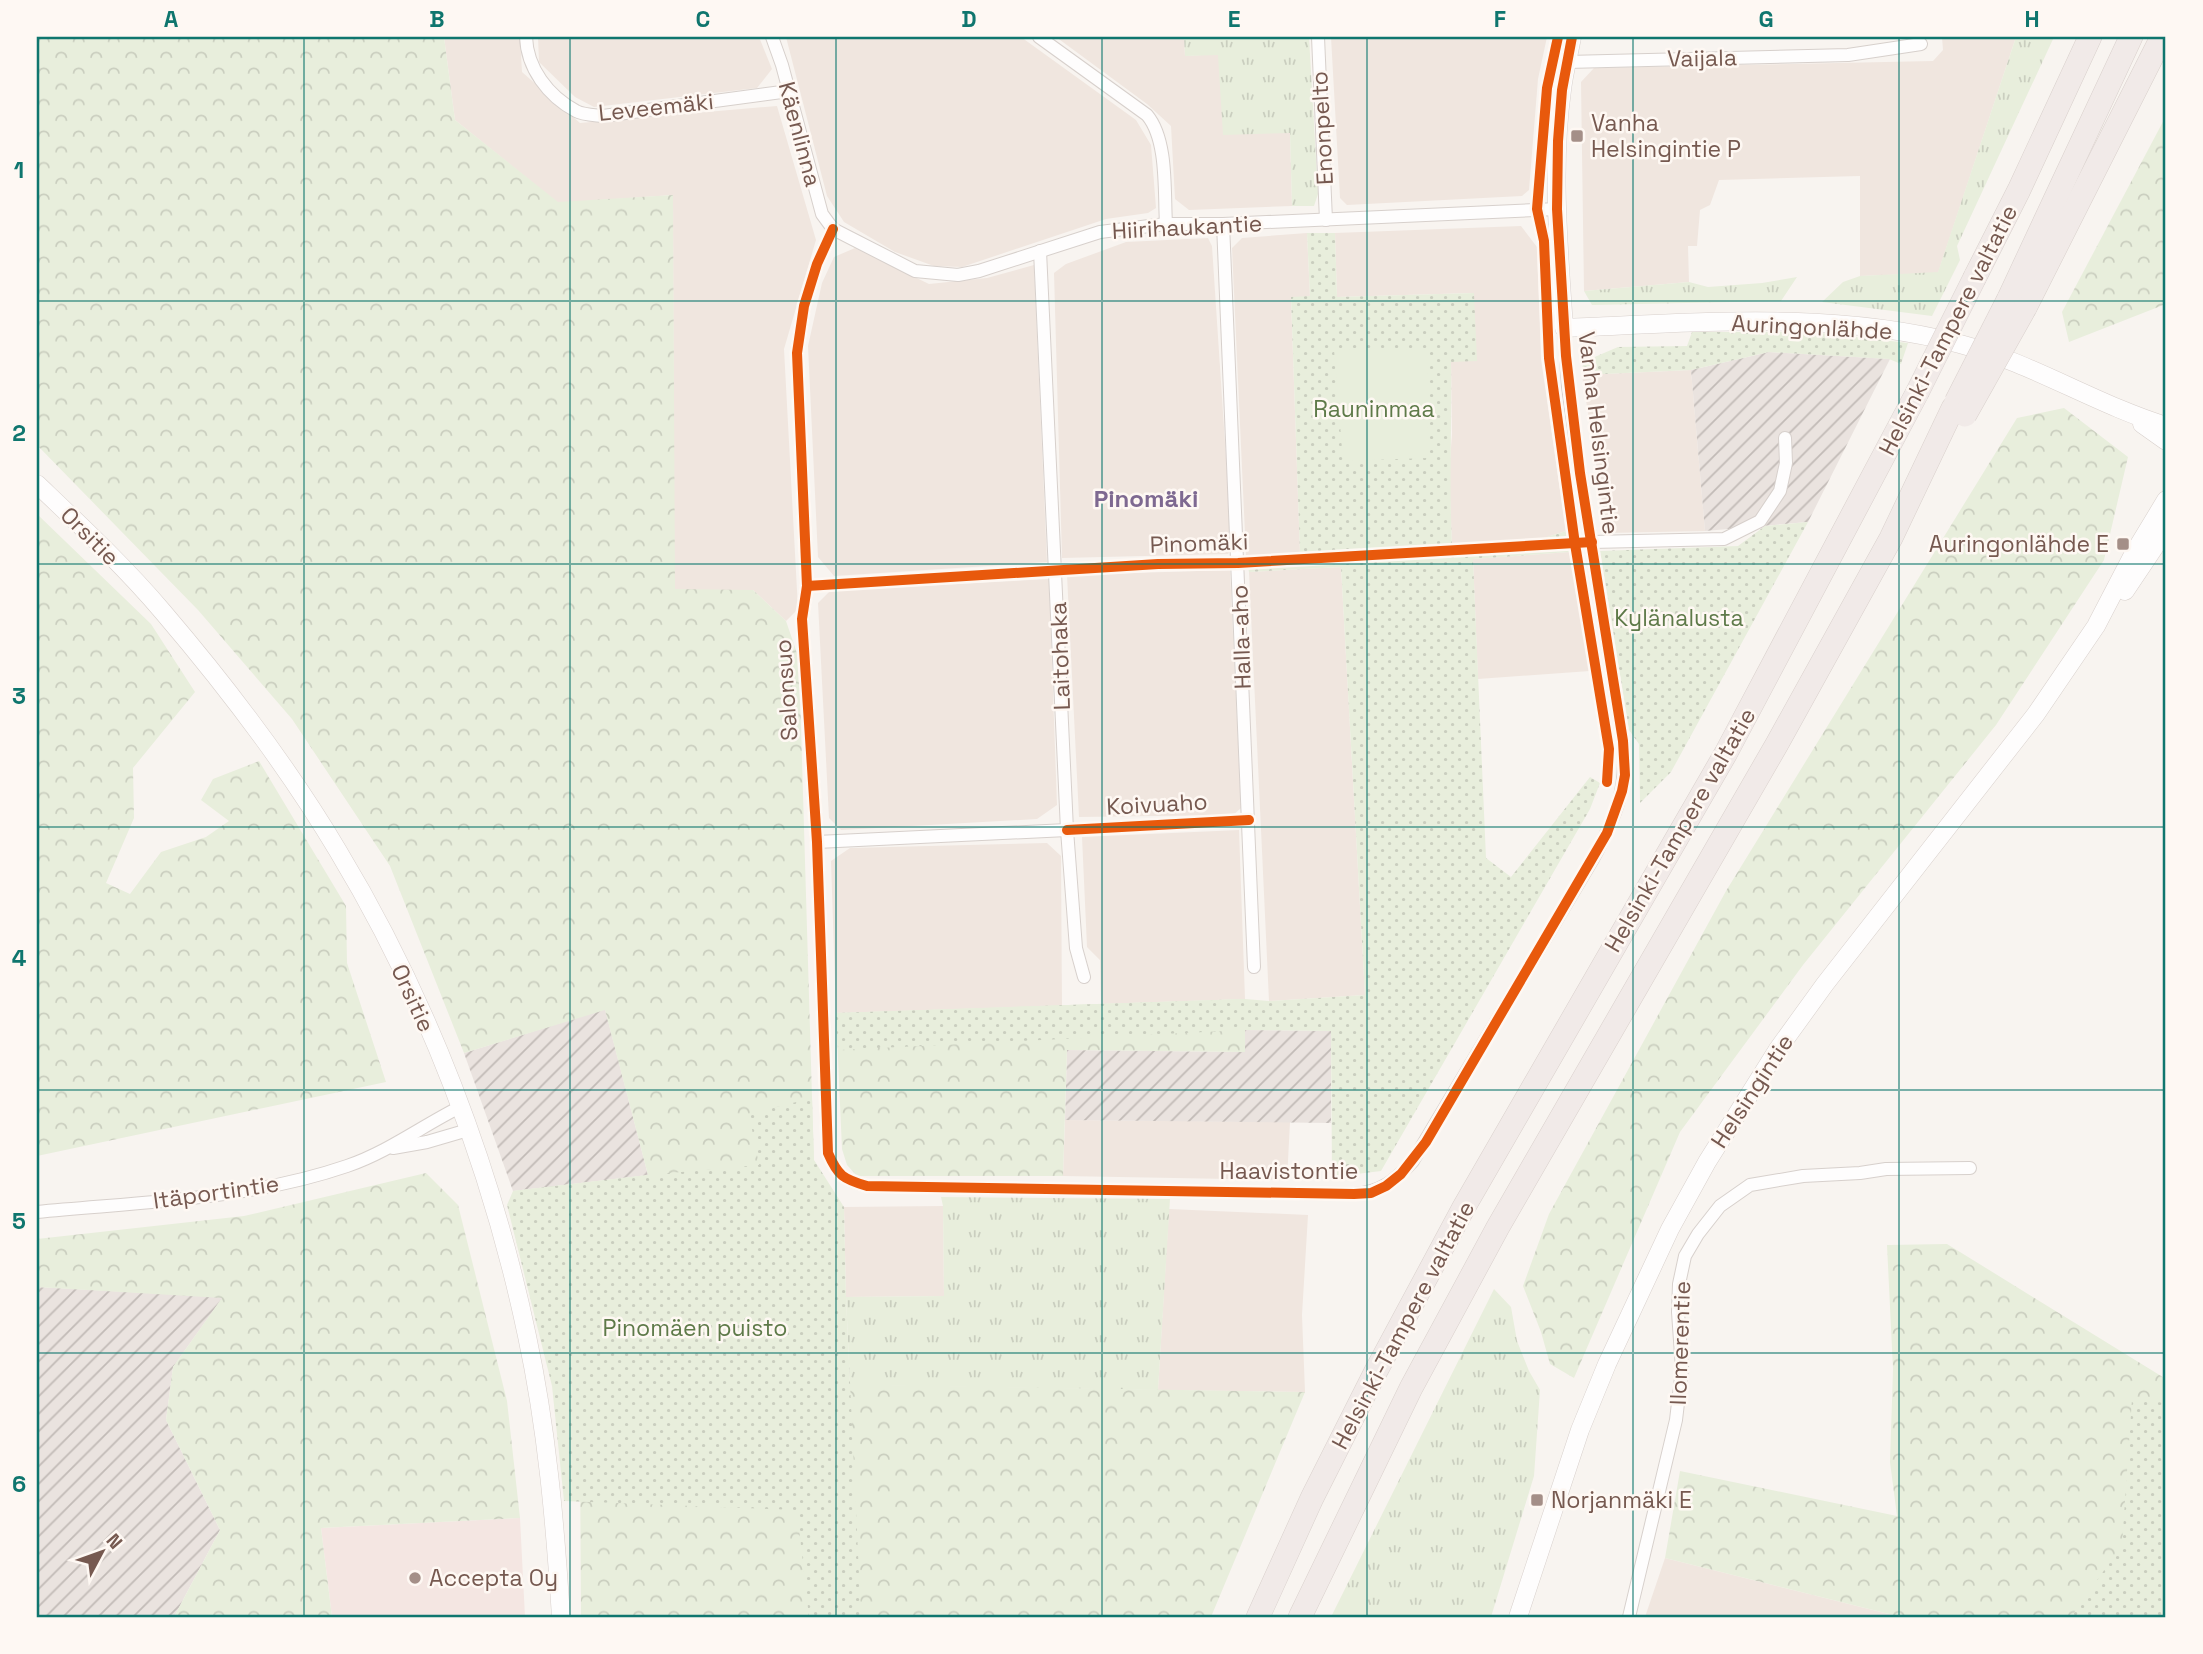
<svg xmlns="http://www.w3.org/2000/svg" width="2203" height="1654" font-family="'Space Grotesk',sans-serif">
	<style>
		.residential { fill: #f0e6df }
		.commercial { fill: #f4e6e2 }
		.industrial { fill: url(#industrial-furrows) }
		.grass { fill: url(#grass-tufts) }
		.forest { fill: url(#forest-crowns) }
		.park { fill: url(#park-dots) }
		.garden { fill: #e8eedc }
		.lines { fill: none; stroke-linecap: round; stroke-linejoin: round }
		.street-casing { stroke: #d7d0cc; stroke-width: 14 }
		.secondary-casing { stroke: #d8d0cc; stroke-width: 19 }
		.highway-casing { stroke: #d9d0cc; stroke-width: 24 }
		.street { stroke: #fefdfd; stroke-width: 12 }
		.secondary { stroke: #fefdfd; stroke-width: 18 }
		.highway { stroke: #f1eae8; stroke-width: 23 }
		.highway-bridge-casing { stroke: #d9d0cc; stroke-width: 24; stroke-linecap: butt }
		.highway-bridge { stroke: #f1eae8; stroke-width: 23 }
		.cycleway-casing { stroke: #fef8f3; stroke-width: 15 }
		.cycleway { stroke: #e8590c; stroke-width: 10 }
		.grid { fill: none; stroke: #0f766e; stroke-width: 2; stroke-opacity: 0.55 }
		.poi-dot { fill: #a48f88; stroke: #fef8f3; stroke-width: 2.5 }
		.labels { text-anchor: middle; stroke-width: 5; stroke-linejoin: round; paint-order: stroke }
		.street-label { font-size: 23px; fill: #765950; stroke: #fef8f3 }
		.poi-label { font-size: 23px; fill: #765950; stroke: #fef8f3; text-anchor: start }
		.park-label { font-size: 23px; fill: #5e7a49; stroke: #fef8f3 }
		.neighbourhood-label { font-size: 24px; font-weight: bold; fill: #7e6991; stroke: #fef8f3 }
		.neatline { fill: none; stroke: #0f766e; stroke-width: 2.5 }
		.grid-label { font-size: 23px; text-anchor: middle; font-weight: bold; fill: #0f766e }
	</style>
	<defs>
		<pattern id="industrial-furrows" width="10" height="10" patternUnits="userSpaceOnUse" patternTransform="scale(1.75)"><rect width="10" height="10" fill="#eae3df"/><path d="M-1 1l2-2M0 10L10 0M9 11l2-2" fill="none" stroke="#c2bbb7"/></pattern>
		<pattern id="grass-tufts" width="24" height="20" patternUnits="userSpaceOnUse" patternTransform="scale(1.75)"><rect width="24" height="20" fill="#e8eedc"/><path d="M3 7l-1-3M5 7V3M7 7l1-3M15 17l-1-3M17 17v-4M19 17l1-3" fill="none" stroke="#cacebf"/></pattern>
		<pattern id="forest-crowns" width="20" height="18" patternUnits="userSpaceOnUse" patternTransform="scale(1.75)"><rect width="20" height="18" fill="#e8eedc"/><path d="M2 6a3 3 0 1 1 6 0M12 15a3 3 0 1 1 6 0" fill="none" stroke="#cacebf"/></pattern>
		<pattern id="park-dots" width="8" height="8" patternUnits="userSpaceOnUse" patternTransform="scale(1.75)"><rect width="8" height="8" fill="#e8eedc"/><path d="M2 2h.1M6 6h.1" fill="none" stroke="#cacebf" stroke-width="1.8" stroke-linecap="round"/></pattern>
	</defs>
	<rect width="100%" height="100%" fill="#f8f4f0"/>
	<!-- residential -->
	<g class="residential">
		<path d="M444,37H520L522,72L580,123L777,106L816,240L784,349L798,609L786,621L753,590H674L673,195L558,203L455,120Z"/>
		<path d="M538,37H759L772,69L757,88L594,107L575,97L539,62Z"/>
		<path d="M786,37H1021L1136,120L1151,145L1156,208L1148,213L1106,219L962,267L934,266L895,252L844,222L827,196Z"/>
		<path d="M1056,37H1184L1185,56L1218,54L1290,132L1292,206L1189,210L1175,199L1171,126L1147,104Z"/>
		<path d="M1331,37H1547L1538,79L1529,190L1522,196L1347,205L1340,198Z"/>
		<path d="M1942,37H2016L1938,273L1860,276V176L1719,180L1710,205L1700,210L1697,246H1688L1689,282L1584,291L1581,82L1594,68L1933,61L1943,50Z"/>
		<path d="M1521,226L1537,247L1541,359L1566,531L1544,538L1452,545L1449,474L1452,434L1451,362L1473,293L1337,297L1335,233Z"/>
		<path d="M1307,233L1310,297L1291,298L1300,553L1246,556L1232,248L1242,238Z"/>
		<path d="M1208,238L1212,246L1232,549L1228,554L1062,558L1054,273L1066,264L1126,242Z"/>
		<path d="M855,248L929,284L987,278L1034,265L1047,562L834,576L818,557L808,346L822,283L834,257Z"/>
		<path d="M1691,370L1705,531L1607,533L1582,375Z"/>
		<path d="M1569,552L1579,595L1590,671L1478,679L1473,559Z"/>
		<path d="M1341,567L1365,995L1269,1001L1249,572Z"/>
		<path d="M1230,570L1241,808L1233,815L1079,817L1067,575Z"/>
		<path d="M1049,579L1057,805L1037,819L841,830L829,818L818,603L830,591Z"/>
		<path d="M1239,830L1245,999L1101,1004L1100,960L1087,947L1082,837Z"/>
		<path d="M1047,843L1061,856L1062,1006L836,1013L831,861L850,848Z"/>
		<path d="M1065,1120L1290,1122L1287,1180L1063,1176Z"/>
		<path d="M943,1206L944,1296L846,1297L844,1207Z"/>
		<path d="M1169,1209L1308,1215L1302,1315L1305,1392L1158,1390Z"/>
		<path d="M1665,1558L1901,1617H1645Z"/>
	</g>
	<!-- commercial -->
	<path class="commercial" d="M520,1518L525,1617H332L321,1528Z"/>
	<!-- industrial -->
	<g class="industrial">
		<path d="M1769,352L1890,359L1808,522L1705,531L1691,370Z"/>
		<path d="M605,1009L648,1175L513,1191L464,1053Z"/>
		<path d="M1245,1030L1331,1031V1123L1065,1120L1067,1050L1244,1052Z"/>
		<path d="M37,1287L223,1297L173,1367L166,1420L220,1530L174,1617H37Z"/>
	</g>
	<!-- grass -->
	<g class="grass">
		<path d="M1184,37H1309L1318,194L1314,206H1292L1290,133L1223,135L1218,55L1185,56Z"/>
		<path d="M2016,37H2054L1957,246L1960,260L1932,316L1822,302L1843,282L1860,276L1938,272Z"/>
		<path d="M1797,277L1781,301L1592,305L1584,291L1689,282L1708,287L1762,283Z"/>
		<path d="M941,1197L1170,1199L1158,1390L850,1385L846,1297L944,1296L943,1206Z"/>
		<path d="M1494,1289L1511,1307L1517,1341L1529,1371L1540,1390L1534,1476L1491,1617H1331Z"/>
	</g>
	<!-- forest -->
	<g class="forest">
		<path d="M37,37H444L455,120L558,202L673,195L675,589L753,590L786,621L799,659L818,1299L828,1384L1305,1392L1211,1617H581L580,1452L513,1191L648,1175L605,1010L464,1053L390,866L292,719L198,610L37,445Z"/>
		<path d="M2166,116V304L2069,342L2062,312Z"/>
		<path d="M2064,408L2128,457L2104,560L1996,725L1803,965L1680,1132L1574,1378L1550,1364L1541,1332L1523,1286L1549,1214L1726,891L2017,418Z"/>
		<path d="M37,514L151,624L195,692L133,768L134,818L106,883L130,894L161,852L206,837L229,821L201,800L213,779L259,761L346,906L347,963L386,1082L37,1156Z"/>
		<path d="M1245,999V1052L1067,1050L1063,1176H857L847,1165L842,1149L836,1013Z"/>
		<path d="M426,1173L458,1205L507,1401L520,1518L321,1528L332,1617H174L220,1530L166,1420L173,1367L222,1298L37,1287V1239L244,1216Z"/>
		<path d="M1947,1244L2166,1379V1617H1901L1665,1558L1680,1471L1897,1516L1890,1462L1893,1369L1887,1245Z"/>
	</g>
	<!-- park -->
	<g class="park">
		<path d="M1307,233H1335L1337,297L1474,293L1477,361L1451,362C1452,423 1449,484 1452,545L1544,538L1566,531L1569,552L1473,559L1486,858L1511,877L1590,777L1600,783L1590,809L1381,1171L1332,1177L1331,1031L1245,1030L838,1050L836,1013L1245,999L1269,1001L1365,995L1341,567L1249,572L1246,556L1300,553L1291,297L1310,296Z"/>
		<path d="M1692,332H1812L1908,343L1901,364L1889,359L1769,352L1691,370L1582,375L1583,362L1618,347L1687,346Z"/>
		<path d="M1808,522L1671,772L1640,803L1639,744L1629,730L1600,551L1738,546L1765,526Z"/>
		<path d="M812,1098L814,1160L844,1207L846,1297L861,1617H809L797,1510L564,1501L552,1386L507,1205L513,1191L648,1175L759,1165L749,1114Z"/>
		<path d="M2132,1399L2166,1403V1617H2071L2122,1545Z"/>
	</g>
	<!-- garden -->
	<path class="garden" d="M1334,349L1427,350L1428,458L1343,461Z"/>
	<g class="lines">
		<!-- street casing -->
		<g class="street-casing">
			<g id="street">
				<path d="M526,37C527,68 548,96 576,111C583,115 595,115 603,116L789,91"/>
				<path d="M772,37L782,65L822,214L833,229L915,271L958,275L979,271L1100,232L1166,224H1223L1557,209"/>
				<path d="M1039,37L1147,115C1168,140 1164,191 1166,224"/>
				<path d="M1318,37L1326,220"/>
				<path d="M1567,62L1848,55L1921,44"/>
				<path d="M1223,224L1254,967"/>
				<path d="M833,229L817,264L804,306L797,353L807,586L802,619L817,842L828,1153C838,1176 843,1179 867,1186L1354,1194C1381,1192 1396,1180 1413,1161L1593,859C1616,817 1628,788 1623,741L1580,473L1568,387L1564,328"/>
				<path d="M1040,251L1067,830L1076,948L1084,977"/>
				<path d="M1592,542L1724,539L1760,521L1780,491L1786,463L1785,438"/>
				<path d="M817,842L1067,830"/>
				<path d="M393,1148L427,1142L468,1130"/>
				<path d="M37,1212C140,1202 248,1200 347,1166C388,1152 422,1126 460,1107"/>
				<path d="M1629,1617L1676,1420L1682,1369L1678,1312L1679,1284L1685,1256L1698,1234L1720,1206L1750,1185L1803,1176L1860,1173L1886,1169L1970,1168"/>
			</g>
		</g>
		<!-- secondary casing -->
		<g class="secondary-casing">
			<g id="secondary">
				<path d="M1572,37C1569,54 1564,72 1562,90C1551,168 1559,250 1564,328C1696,323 1831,310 1960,344C2032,363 2095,404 2166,426"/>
				<path d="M2142,424L2166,441"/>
				<path d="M37,484C80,525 125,567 163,612C227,687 288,767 338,851C427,998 492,1169 527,1336C547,1429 555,1523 561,1617"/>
				<path d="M2125,591L2166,530"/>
				<path d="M1518,1617L1580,1430L1607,1364L1670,1229L1707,1162L1778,1049L1825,984L2036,714L2096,626L2134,553L2166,500"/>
			</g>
		</g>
		<!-- highway casing -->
		<g class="highway-casing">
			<g id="highway">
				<path d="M1975,277L2019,190L2090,37"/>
				<path d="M2008,300L2131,37"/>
				<path d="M2025,308L2162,37"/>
				<path d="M1258,1617L1312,1498L1376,1371L1464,1207L1726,753L1917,393"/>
				<path d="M1300,1617L1411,1388L1498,1227L1777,744L1891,538L1953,408"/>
			</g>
		</g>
		<!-- street -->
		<use href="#street" class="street"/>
		<!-- secondary -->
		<use href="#secondary" class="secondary"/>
		<!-- highway -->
		<use href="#highway" class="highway"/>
		<!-- highway-bridge casing -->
		<g class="highway-bridge-casing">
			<g id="highway-bridge">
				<path d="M1917,393L1975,277"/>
				<path d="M1956,402L2008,300"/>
				<path d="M1965,415L2025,308"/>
			</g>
		</g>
		<!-- highway-bridge -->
		<use href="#highway-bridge" class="highway-bridge"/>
		<!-- cycleway casing -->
		<g class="cycleway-casing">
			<g id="cycleway">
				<path d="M1558,37L1547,88L1537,209L1544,241L1549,358L1575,544L1609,749L1607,782"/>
				<path d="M833,229L817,264L804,306L797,353L807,586L802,619L817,842L828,1153C838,1176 843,1179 867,1186L1354,1194L1371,1193L1386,1186L1401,1174L1426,1142L1607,833L1622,791L1625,775L1623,741L1580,473L1566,356L1557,209L1558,141L1562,90L1572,37"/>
				<path d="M807,586L1158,564L1238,563L1592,542"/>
				<path d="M1067,830L1249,820"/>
			</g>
		</g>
		<!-- cycleway -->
		<use href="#cycleway" class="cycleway"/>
	</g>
	<!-- grid -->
	<path class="grid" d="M304,37V1617M570,37V1617M836,37V1617M1102,37V1617M1367,37V1617M1633,37V1617M1899,37V1617M37,301H2166M37,564H2166M37,827H2166M37,1090H2166M37,1353H2166"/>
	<!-- markers -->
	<g class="poi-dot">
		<rect x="1570" y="129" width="14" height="14" rx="3.5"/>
		<rect x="2116" y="537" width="14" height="14" rx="3.5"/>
		<rect x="1530" y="1493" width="14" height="14" rx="3.5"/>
		<circle cx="415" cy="1578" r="7"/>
	</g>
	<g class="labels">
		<!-- street labels -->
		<g class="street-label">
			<text transform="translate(1702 58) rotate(-1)" y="8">Vaijala</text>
			<text transform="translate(656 107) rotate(-6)" y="8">Leveemäki</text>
			<text transform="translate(1322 128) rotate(-93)" y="8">Enonpelto</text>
			<text transform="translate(800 134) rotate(75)" y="8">Käenlinna</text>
			<text transform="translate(1187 227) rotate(-3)" y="8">Hiirihaukantie</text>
			<text transform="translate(1812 327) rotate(3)" y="8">Auringonlähde</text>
			<text transform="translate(1948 330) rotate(-63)" y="8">Helsinki-Tampere valtatie</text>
			<text transform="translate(1599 433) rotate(83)" y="8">Vanha Helsingintie</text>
			<text transform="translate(90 536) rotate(45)" y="8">Orsitie</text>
			<text transform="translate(1199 543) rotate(-2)" y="8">Pinomäki</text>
			<text transform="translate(1241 637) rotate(-92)" y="8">Halla-aho</text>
			<text transform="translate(1060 656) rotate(-92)" y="8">Laitohaka</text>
			<text transform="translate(786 690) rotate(-94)" y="8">Salonsuo</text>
			<text transform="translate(1157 804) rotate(-3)" y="8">Koivuaho</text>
			<text transform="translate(1680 830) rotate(-60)" y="8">Helsinki-Tampere valtatie</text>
			<text transform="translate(413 998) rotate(65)" y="8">Orsitie</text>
			<text transform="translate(1752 1091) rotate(-57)" y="8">Helsingintie</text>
			<text x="1289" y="1179">Haavistontie</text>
			<text transform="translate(216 1192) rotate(-8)" y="8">Itäportintie</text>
			<text transform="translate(1403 1325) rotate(-62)" y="8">Helsinki-Tampere valtatie</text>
			<text transform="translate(1680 1343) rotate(-88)" y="8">Ilomerentie</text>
		</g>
		<!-- poi labels -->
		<g class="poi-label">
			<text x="1591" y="131">Vanha<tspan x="1591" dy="26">Helsingintie P</tspan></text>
			<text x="2109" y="552" text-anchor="end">Auringonlähde E</text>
			<text x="1551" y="1508">Norjanmäki E</text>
			<text x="429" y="1586">Accepta Oy</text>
		</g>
		<!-- park labels -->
		<g class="park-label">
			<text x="1374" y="417">Rauninmaa</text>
			<text x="1679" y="626">Kylänalusta</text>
			<text x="695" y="1336">Pinomäen puisto</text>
		</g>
		<!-- neighbourhood labels -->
		<g class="neighbourhood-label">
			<text x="1146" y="507">Pinomäki</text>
		</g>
	</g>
	<!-- border -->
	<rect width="2203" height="1654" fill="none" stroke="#fef8f3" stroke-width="77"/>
	<!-- north arrow -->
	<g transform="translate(102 1552) rotate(49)" stroke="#fef8f3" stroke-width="5" paint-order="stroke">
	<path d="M0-5L12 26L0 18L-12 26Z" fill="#765950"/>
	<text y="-10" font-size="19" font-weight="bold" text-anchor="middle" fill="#765950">N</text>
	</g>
	<rect x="38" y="38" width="2126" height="1578" class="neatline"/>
	<g class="grid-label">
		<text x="171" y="27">A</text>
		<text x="437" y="27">B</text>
		<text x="703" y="27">C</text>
		<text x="969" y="27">D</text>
		<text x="1234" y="27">E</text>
		<text x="1500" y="27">F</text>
		<text x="1766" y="27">G</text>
		<text x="2032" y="27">H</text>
		<text x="19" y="178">1</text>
		<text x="19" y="441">2</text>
		<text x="19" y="704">3</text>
		<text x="19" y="966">4</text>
		<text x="19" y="1229">5</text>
		<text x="19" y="1492">6</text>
	</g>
</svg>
